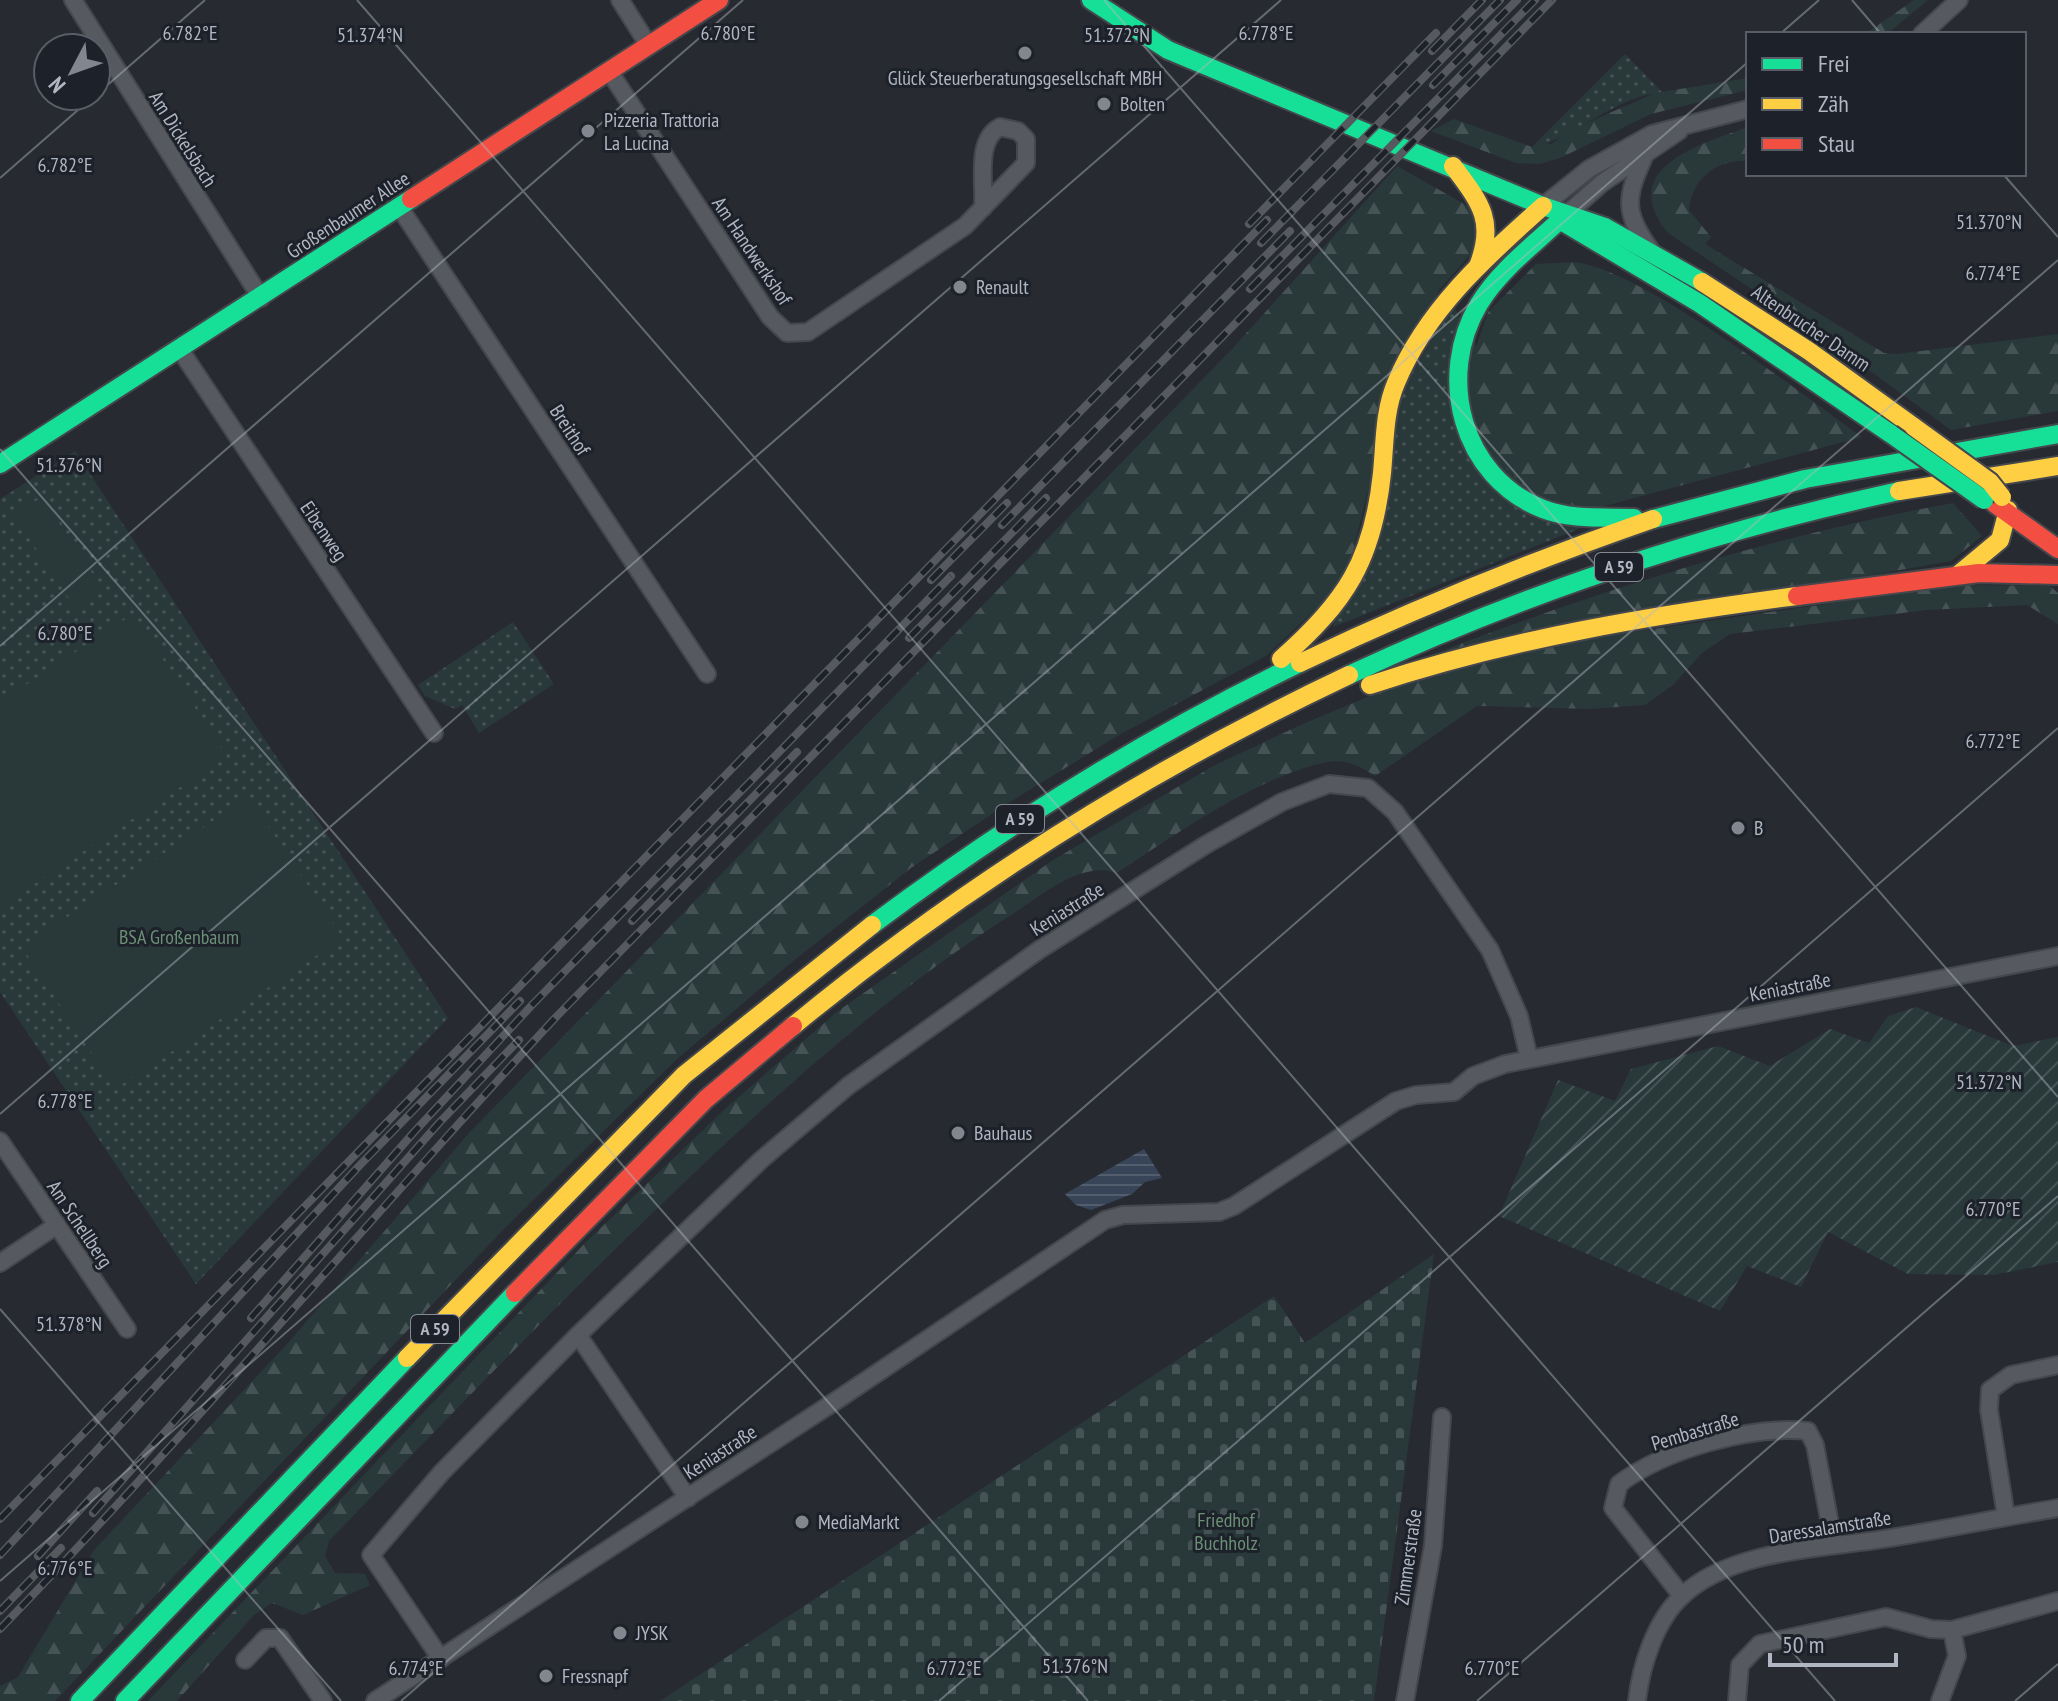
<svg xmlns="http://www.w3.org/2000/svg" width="2058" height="1701" font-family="'PT Sans Narrow',sans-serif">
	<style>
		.grass { fill: url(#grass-dots) }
		.forest { fill: url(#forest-firs) }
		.cemetery { fill: url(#cemetery-stones) }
		.garden { fill: url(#garden-furrows) }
		.pitch { fill: #293839 }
		.water { fill: url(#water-rules) }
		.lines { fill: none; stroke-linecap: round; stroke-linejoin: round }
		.street-casing { stroke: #44474c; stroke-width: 20 }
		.fast-casing { stroke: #44474c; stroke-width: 22 }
		.slow-casing { stroke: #44474c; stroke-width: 22 }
		.jam-casing { stroke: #44474c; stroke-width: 22 }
		.street { stroke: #565960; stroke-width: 16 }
		.fast { stroke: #16e098; stroke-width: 18 }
		.slow { stroke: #ffcf43; stroke-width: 18 }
		.jam { stroke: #f24e42; stroke-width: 18 }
		.rail-casing { stroke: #56595d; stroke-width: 8 }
		.rail { stroke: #1c212a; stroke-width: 5; stroke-dasharray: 15; stroke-linecap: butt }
		.fast-bridge-casing { stroke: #44474c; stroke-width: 22; stroke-linecap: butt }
		.slow-bridge-casing { stroke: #44474c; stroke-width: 22; stroke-linecap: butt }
		.fast-bridge { stroke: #16e098; stroke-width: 18 }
		.slow-bridge { stroke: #ffcf43; stroke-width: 18 }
		.ticks { fill: none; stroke: #b1b7c2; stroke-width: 2; stroke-opacity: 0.45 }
		.poi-dot { fill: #81868f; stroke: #1c212a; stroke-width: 3 }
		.labels { text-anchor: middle; stroke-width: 6; stroke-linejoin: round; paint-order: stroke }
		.shield { fill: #1c212a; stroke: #848a94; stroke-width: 2 }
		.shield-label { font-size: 18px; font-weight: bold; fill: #b1b7c2 }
		.poi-label { font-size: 20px; fill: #b1b7c2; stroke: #1c212a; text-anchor: start }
		.street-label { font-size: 20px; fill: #b1b7c2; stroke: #1c212a }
		.park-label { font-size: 20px; fill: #6b9075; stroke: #1c212a }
		.ticks-label { font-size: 20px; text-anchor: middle; fill: #b1b7c2; stroke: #1c212a; stroke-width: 6; stroke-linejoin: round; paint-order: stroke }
	</style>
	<defs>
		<pattern id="grass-dots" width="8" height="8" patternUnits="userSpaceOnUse" patternTransform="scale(2)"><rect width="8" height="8" fill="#293839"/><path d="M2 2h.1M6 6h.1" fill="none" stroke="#465354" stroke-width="1.8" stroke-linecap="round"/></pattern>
		<pattern id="forest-firs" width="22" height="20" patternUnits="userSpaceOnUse" patternTransform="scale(2)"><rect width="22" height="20" fill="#293839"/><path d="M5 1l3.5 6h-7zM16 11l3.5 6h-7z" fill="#465354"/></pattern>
		<pattern id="cemetery-stones" width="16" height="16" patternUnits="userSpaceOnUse" patternTransform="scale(2)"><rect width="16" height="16" fill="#293839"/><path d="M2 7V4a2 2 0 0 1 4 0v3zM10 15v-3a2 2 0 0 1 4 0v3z" fill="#465354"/></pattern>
		<pattern id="garden-furrows" width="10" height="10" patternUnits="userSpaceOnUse" patternTransform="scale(2)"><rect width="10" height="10" fill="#293839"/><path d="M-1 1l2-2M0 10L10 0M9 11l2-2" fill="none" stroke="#465354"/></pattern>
		<pattern id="water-rules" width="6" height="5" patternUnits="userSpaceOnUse" patternTransform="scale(2)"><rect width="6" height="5" fill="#384558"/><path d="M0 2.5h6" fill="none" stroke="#525e6e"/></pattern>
	</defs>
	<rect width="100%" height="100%" fill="#272b31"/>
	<!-- grass -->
	<g class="grass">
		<path d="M1625,54L1663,93C1616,94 1576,139 1532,147Z"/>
		<path d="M1453,305L1581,528L1333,627L1405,385Z"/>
		<path d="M75,451L448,1018L196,1284L0,992V499Z"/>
		<path d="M513,622L554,684L479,733L462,705L455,709L425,696L418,685Z"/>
	</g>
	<!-- forest -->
	<g class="forest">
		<path d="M1914,0H1928L1887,34H1865Z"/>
		<path d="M1748,78V90L1651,114L1560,158L1540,164L1516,163L1431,131L1454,119L1532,147L1541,142L1551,144L1571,130L1655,93Z"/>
		<path d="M1748,127V161C1716,159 1692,179 1689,210L1711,237L1705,244L1884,353L1897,354L2058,334V411L1951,430L1825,338L1668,233C1615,168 1701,144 1748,127Z"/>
		<path d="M1397,166L1473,209L1478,246L1439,290L1372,474L1346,580L1266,656L1119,735L1010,802L911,868L792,962L677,1059L503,1230L55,1701H0V1686L18,1677L94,1550L287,1344L470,1132L1232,349Z"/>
		<path d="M1574,262C1642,269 1801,394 1862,437L1597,508L1542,501L1478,442L1468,372L1488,312L1536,264Z"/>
		<path d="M1953,503L1982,536L1951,561L1442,651C1608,587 1778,535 1953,503Z"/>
		<path d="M1955,585L2050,586L2058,593V624L2027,605L1927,610L1730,634L1702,653L1673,685L1645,705L1591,709L1477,706L1375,776C1359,765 1343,758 1323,763C1256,778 1174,835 1117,873C1082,860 1042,895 1014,913C886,994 774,1096 665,1201C550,1311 440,1426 329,1541L325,1556L335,1573L365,1574L370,1585L303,1615L272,1603L254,1615L177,1701H148L587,1241L726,1108L838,1011L1053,860L1215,765L1305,723L1401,683L1504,651Z"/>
	</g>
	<!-- cemetery -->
	<path class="cemetery" d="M1434,1254L1374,1701H660L1274,1296L1305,1343Z"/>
	<!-- garden -->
	<path class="garden" d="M1916,1007L2013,1046L2058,1037V1262L1994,1275L1908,1274L1828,1232L1801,1287L1747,1266L1720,1311L1499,1216L1558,1080L1615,1101L1631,1069L1718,1046L1770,1066L1830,1029L1869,1043L1888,1016Z"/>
	<!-- pitch -->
	<g class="pitch">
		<path d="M42,497L104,591L76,609L14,515Z"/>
		<path d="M133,614L227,756L0,907V702Z"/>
		<path d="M249,797L343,938L115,1089L22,947Z"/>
	</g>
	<!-- water -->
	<path class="water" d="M1144,1149L1162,1178L1145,1182L1132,1194L1091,1210L1076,1205L1065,1194Z"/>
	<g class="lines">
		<!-- street casing -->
		<g class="street-casing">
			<g id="street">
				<path d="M73,0L261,298"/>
				<path d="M620,0L649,46"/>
				<path d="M1922,34L1959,0"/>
				<path d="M609,71L770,317L787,333L808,332L965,226L1026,163V139L1018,131L1000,127C975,140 985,182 983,208"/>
				<path d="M1644,157C1626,197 1623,212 1650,249"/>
				<path d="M1543,206L1589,169L1652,134L1748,109"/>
				<path d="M400,208L707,674"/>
				<path d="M1568,213L1602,183L1679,131"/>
				<path d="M181,351L434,733"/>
				<path d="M0,1141L127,1329"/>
				<path d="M0,1263L57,1225"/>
				<path d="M688,1498L578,1335L761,1160L848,1086L1039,950L1207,844L1282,802L1329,784L1368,788L1395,812L1490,950L1519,1016L1529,1058"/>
				<path d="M2006,1516L1989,1410L1990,1390L2011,1375L2058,1365"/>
				<path d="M1682,1596L1613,1508L1619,1484C1664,1450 1750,1425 1808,1431L1815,1445L1834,1545"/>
				<path d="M441,1659L371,1555L442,1472L578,1335"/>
				<path d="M245,1660L266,1638H280L323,1701"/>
				<path d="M375,1701L834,1402L1105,1220L1123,1215L1219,1212L1234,1206L1396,1101L1416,1095L1454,1092L1473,1076L1505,1064L2058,956"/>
				<path d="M1405,1701L1433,1546L1442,1417"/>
				<path d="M1637,1701C1641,1666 1655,1621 1682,1596C1734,1547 1830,1549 1896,1537C1950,1528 2004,1517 2058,1508"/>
				<path d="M1737,1701L1740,1665L1760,1644L1886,1617L1931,1629L1952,1630L2058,1601"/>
				<path d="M1940,1701L1957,1656L1952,1630"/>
			</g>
		</g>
		<!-- fast casing -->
		<g class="fast-casing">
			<g id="fast">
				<path d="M1091,0L1168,50L1543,206L1605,227L1702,282"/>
				<path d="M1560,220C1532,246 1499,271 1479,304C1436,376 1461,477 1543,509C1571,520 1604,517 1634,518"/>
				<path d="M1563,222L1699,303L1891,434"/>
				<path d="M0,464L411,199"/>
				<path d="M1653,519L1805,479L2058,434"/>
				<path d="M2056,547H2058"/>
				<path d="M1349,675C1524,593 1709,532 1899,491"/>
				<path d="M872,925C1006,825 1150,735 1300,663"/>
				<path d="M80,1701L407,1358"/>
				<path d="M125,1701L515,1293"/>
			</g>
		</g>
		<!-- slow casing -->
		<g class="slow-casing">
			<g id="slow">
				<path d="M1453,166C1480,202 1496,221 1478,266"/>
				<path d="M1702,282L1809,351L1914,427"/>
				<path d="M1899,491L2058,466"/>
				<path d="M1958,575L2000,540L2008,510"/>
				<path d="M1281,659C1346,602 1373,560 1382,473C1385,442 1384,411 1396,383C1426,310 1486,257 1543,206"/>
				<path d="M1300,663C1415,608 1532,561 1653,519"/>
				<path d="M1370,685C1509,639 1652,615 1797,596"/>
				<path d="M793,1026C963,886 1150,769 1349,675"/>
				<path d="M407,1358L684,1075L872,925"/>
			</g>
		</g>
		<!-- jam casing -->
		<g class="jam-casing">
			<g id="jam">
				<path d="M411,199L719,0"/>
				<path d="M1995,504L2058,549"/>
				<path d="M1797,596L1979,573L2058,575"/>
				<path d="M515,1293L706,1099L793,1026"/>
			</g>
		</g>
		<!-- street -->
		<use href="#street" class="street"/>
		<!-- fast -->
		<use href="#fast" class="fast"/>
		<!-- slow -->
		<use href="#slow" class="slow"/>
		<!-- jam -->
		<use href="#jam" class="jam"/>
		<!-- rail casing -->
		<g class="rail-casing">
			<g id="rail">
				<path d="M1432,51L1482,0"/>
				<path d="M1433,85L1517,0"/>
				<path d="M1249,224L1436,33"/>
				<path d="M1261,243L1500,0"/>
				<path d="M1250,289L1535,0"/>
				<path d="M1002,525L1290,231"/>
				<path d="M931,580L1007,503"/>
				<path d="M909,638L1046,498"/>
				<path d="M632,921L797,752"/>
				<path d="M251,1318L415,1131L532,1005L951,576"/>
				<path d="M93,1513L439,1123L519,1040"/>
				<path d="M0,1519L1267,220"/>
				<path d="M0,1555L360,1165L520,1001"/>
				<path d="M38,1556L97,1491"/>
				<path d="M0,1611L61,1548"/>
				<path d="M0,1629C192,1431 369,1218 557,1016L1552,0"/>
			</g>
		</g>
		<!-- rail -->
		<use href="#rail" class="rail"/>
		<!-- fast-bridge casing -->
		<g class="fast-bridge-casing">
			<path id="fast-bridge" d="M1891,434L1984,500"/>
		</g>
		<!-- slow-bridge casing -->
		<g class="slow-bridge-casing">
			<path id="slow-bridge" d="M1914,427L1990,482L2002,497"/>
		</g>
		<!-- fast-bridge -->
		<use href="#fast-bridge" class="fast-bridge"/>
		<!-- slow-bridge -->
		<use href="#slow-bridge" class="slow-bridge"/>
	</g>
	<!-- ticks -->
	<path class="ticks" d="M357,0L1835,1701M1104,0L2058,1097M1852,0L1881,34M1780,34L1819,0M96,95L205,0M2003,174L2058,237M0,178L94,96M0,449L1088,1701M0,646L743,0M0,1114L1281,0M0,1309L341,1701M0,1581L1748,62M401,1701L2058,260M939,1701L2058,728M1477,1701L2058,1196M2015,1701L2058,1664"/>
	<!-- markers -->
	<g class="poi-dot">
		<circle cx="1025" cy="53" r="8"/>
		<circle cx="1104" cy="104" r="8"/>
		<circle cx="588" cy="131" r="8"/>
		<circle cx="960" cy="287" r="8"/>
		<circle cx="1738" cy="828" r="8"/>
		<circle cx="958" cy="1133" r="8"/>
		<circle cx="802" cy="1522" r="8"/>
		<circle cx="620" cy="1633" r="8"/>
		<circle cx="546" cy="1676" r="8"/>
	</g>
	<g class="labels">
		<!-- shield labels -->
		<g class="shield">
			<rect x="1595" y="553" width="48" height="28" rx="6"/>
			<rect x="996" y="805" width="48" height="28" rx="6"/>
			<rect x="411" y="1315" width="48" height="28" rx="6"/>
		</g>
		<g class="shield-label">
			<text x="1619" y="573">A 59</text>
			<text x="1020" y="825">A 59</text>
			<text x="435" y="1335">A 59</text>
		</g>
		<!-- poi labels -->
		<g class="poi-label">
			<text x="1025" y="85" text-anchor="middle">Glück Steuerberatungsgesellschaft MBH</text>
			<text x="1120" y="111">Bolten</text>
			<text x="604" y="127">Pizzeria Trattoria<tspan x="604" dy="23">La Lucina</tspan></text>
			<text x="976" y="294">Renault</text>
			<text x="1754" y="835">B</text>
			<text x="974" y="1140">Bauhaus</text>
			<text x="818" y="1529">MediaMarkt</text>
			<text x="636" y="1640">JYSK</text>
			<text x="562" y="1683">Fressnapf</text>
		</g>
		<!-- street labels -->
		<g class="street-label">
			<text transform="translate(183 139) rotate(58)" y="7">Am Dickelsbach</text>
			<text transform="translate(348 215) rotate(-33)" y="7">Großenbaumer Allee</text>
			<text transform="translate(752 251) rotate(56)" y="7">Am Handwerkshof</text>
			<text transform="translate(1811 328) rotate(34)" y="7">Altenbrucher Damm</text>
			<text transform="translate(570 430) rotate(57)" y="7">Breithof</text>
			<text transform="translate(324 531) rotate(56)" y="7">Eibenweg</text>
			<text transform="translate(1067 909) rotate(-32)" y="7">Keniastraße</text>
			<text transform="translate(1790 987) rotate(-11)" y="7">Keniastraße</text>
			<text transform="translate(80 1224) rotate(56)" y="7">Am Schellberg</text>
			<text transform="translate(1695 1431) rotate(-17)" y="7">Pembastraße</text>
			<text transform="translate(720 1452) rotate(-33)" y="7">Keniastraße</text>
			<text transform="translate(1830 1527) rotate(-9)" y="7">Daressalamstraße</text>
			<text transform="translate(1408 1557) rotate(-82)" y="7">Zimmerstraße</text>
		</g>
		<!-- park labels -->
		<g class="park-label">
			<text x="179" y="944">BSA Großenbaum</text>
			<text x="1226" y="1527">Friedhof<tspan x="1226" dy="23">Buchholz</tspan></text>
		</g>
	</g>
	<g class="ticks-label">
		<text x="190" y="40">6.782°E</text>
		<text x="728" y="40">6.780°E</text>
		<text x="1266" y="40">6.778°E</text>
		<text x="370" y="42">51.374°N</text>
		<text x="1117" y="42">51.372°N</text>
		<text x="65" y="172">6.782°E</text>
		<text x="1989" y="229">51.370°N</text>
		<text x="1993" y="280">6.774°E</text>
		<text x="69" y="472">51.376°N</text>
		<text x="65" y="640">6.780°E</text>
		<text x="1993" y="748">6.772°E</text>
		<text x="1989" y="1089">51.372°N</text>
		<text x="65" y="1108">6.778°E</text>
		<text x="1993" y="1216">6.770°E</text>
		<text x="69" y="1331">51.378°N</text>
		<text x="65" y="1575">6.776°E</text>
		<text x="1075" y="1673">51.376°N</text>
		<text x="416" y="1675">6.774°E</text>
		<text x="954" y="1675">6.772°E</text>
		<text x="1492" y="1675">6.770°E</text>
	</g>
	<!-- legend -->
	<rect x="1746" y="32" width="280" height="144" fill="#1c212a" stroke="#585d67" stroke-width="2"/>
	<rect x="1762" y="58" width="40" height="12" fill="#16e098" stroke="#585d67" stroke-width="2"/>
	<text x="1818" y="72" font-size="24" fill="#b1b7c2">Frei</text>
	<rect x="1762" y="98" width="40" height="12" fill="#ffcf43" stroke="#585d67" stroke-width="2"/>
	<text x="1818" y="112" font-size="24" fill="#b1b7c2">Zäh</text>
	<rect x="1762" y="138" width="40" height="12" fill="#f24e42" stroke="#585d67" stroke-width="2"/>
	<text x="1818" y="152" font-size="24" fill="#b1b7c2">Stau</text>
	<!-- north arrow -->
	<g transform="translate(72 72) rotate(229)"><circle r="38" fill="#1c212a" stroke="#585d67" stroke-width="2"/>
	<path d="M0-6L14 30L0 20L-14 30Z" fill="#81868f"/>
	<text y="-12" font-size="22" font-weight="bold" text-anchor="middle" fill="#b1b7c2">N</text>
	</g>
	<!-- scale -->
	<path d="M1770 1653v12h126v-12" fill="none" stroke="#b1b7c2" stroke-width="4"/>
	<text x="1782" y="1653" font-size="24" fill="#b1b7c2" stroke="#1c212a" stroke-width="6" paint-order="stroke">50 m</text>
</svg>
